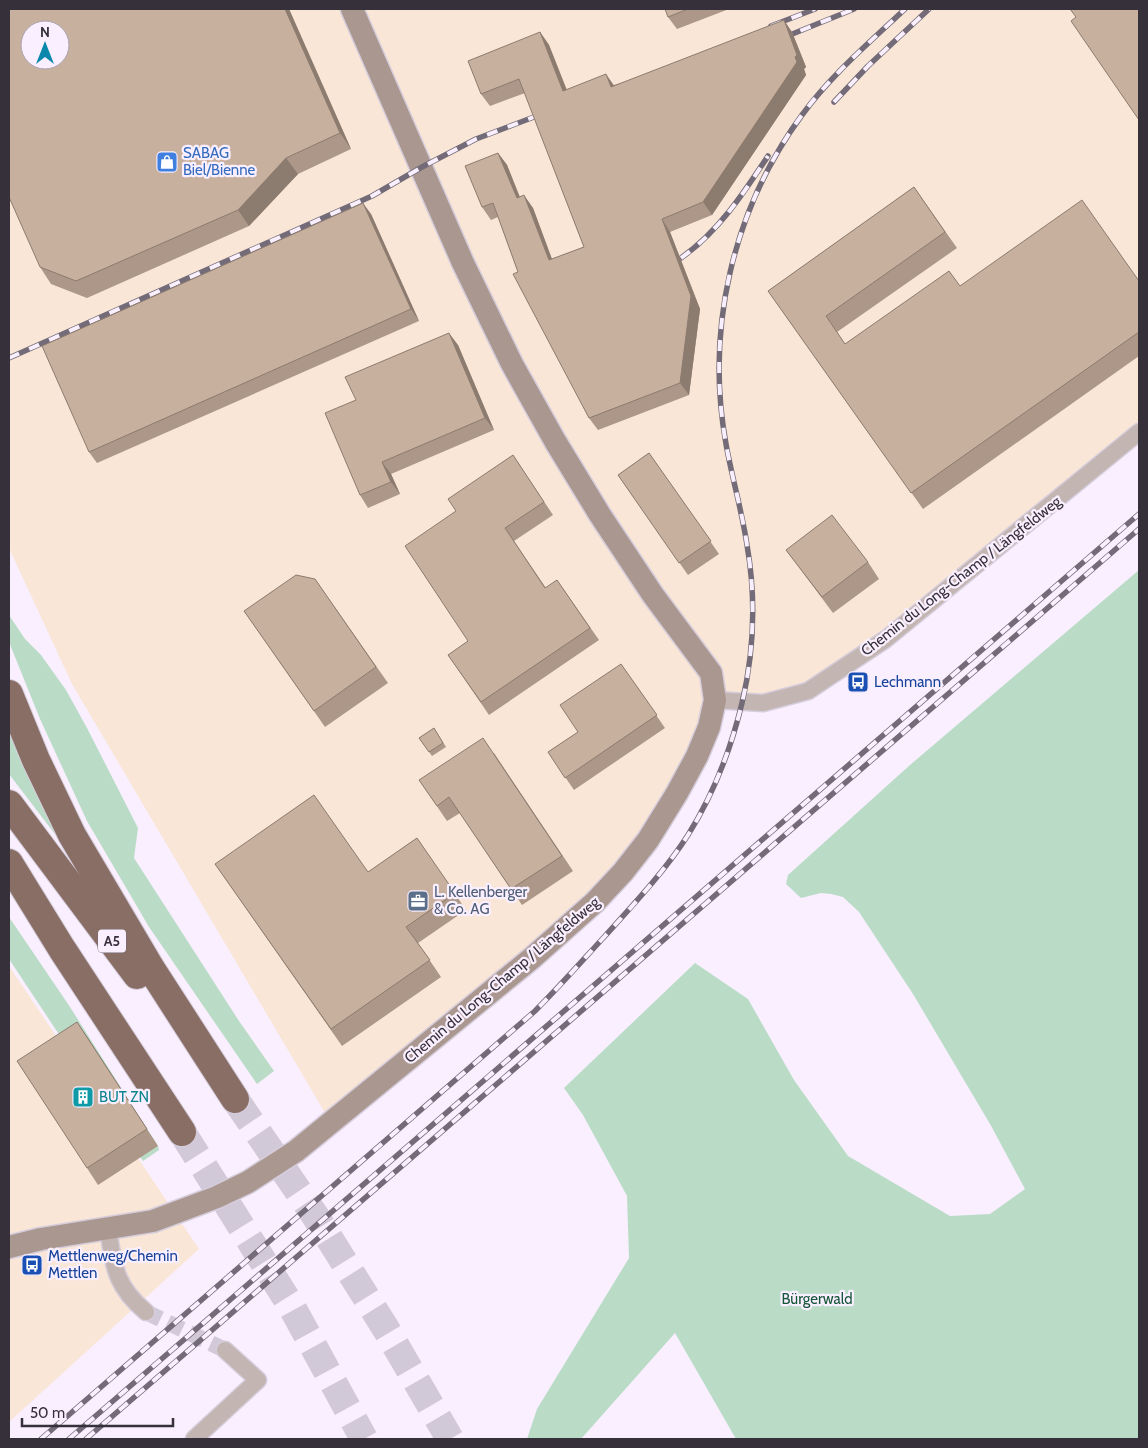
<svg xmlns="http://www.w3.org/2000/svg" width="1148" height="1448" font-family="Cabin,sans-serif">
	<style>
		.industrial { fill: #f9e6d6; fill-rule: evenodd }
		.green { fill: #badcc7 }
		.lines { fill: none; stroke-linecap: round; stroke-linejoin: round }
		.minor-tunnel { stroke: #d2c9d8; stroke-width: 16; stroke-dasharray: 16 8; stroke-linecap: butt }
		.motorway-tunnel { stroke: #d2c9d8; stroke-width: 28; stroke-dasharray: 28 14; stroke-linecap: butt }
		.minor-casing { stroke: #d6cddc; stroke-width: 19 }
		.secondary-casing { stroke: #d6cddc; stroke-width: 25 }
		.motorway-casing { stroke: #d6cddc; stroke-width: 30 }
		.minor { stroke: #c3b5b1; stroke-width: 16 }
		.secondary { stroke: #aa9790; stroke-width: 22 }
		.motorway { stroke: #896e65; stroke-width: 28 }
		.rail-casing { stroke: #736c78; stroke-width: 5.5 }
		.rail { stroke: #f9efff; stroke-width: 4; stroke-dasharray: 11; stroke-linecap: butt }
		.wall { fill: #ac9788 }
		.shaded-wall { fill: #8c7b6f }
		.building { fill: #c8b09e; stroke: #8c7b6f; fill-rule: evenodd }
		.labels { text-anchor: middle; stroke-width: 4.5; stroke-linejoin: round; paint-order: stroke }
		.shield { fill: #f9efff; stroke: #706975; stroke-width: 1 }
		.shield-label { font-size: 14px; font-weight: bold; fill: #36303a }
		.shop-label { font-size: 15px; fill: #366cbe; stroke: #f9efff; text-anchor: start }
		.street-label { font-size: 15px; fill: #36303a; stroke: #f9efff }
		.transit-label { font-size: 15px; fill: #164399; stroke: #f9efff; text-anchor: start }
		.service-label { font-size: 15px; fill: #4e5e75; stroke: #f9efff; text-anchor: start }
		.culture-label { font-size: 15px; fill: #0d838f; stroke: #f9efff; text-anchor: start }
		.park-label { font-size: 15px; fill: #155538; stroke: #f9efff }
	</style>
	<rect width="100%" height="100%" fill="#f9efff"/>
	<!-- industrial -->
	<g class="industrial">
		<path d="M9,9H1139V432L808,691L715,700L648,840L331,1123L72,684L9,548ZM30,30H60V60H30Z"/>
		<path d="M9,966L199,1249L9,1422Z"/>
	</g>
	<!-- green -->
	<g class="green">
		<path d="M1139,570V1439H736L675,1333L581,1439H527L537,1409L629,1258L627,1196L583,1115L564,1088L695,963L748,999L794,1080L848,1156L950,1216L990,1214L1025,1189L990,1124L913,994L859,912L843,897L831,894L821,893L801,898L786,884L788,875L910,765Z"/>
		<path d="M9,615L25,639L41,655L66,690L87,728L138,828L134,858L239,1021L274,1071L257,1084L149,927L87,821L40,719L9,642Z"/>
		<path d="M9,718L61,842L9,774Z"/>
		<path d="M9,917L70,1007L158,1146L159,1150L143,1161L9,959Z"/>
	</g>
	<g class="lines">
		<!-- minor-tunnel -->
		<path class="minor-tunnel" d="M146,1312L225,1350"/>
		<!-- motorway-tunnel -->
		<g class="motorway-tunnel">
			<path d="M235,1099L316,1217L386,1329L450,1439"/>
			<path d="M182,1132L293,1309L364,1439"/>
		</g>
		<!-- minor casing -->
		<g class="minor-casing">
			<g id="minor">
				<path d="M715,700L763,703L808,691L886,639L1139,432"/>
				<path d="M108,1229C114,1267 115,1286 146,1312"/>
				<path d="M194,1439L258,1380L225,1350"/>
			</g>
		</g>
		<!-- secondary casing -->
		<g class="secondary-casing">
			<path id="secondary" d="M9,1247L41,1239L153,1221L217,1197L248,1182L296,1151L532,958L595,902L623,872L648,840L677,793L697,756L709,727L715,700L711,673L653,595L600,515L555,441L512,364L463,263L352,9"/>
		</g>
		<!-- motorway casing -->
		<g class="motorway-casing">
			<g id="motorway">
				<path d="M9,694L36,760L72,835L150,967L235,1099"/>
				<path d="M9,804L137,975"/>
				<path d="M9,863L62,949L182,1132"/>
			</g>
		</g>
		<!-- minor -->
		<use href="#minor" class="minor"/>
		<!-- secondary -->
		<use href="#secondary" class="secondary"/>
		<!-- motorway -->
		<use href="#motorway" class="motorway"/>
		<!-- rail casing -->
		<g class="rail-casing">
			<g id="rail">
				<path d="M771,26L815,9"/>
				<path d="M780,39L854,9"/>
				<path d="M834,102L868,66L929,9"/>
				<path d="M681,258C719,231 743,194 768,156"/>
				<path d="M9,358L372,196L422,167L476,139L547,112"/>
				<path d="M41,1439L535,1011C559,987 582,961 605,936C634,904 665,871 688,835C713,795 731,749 742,703C754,652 756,597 747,545C742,511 732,478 726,444C705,329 733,209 802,115C831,75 869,43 905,9"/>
				<path d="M69,1439L1139,514"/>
				<path d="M86,1439L1139,529"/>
			</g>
		</g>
		<!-- rail -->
		<use href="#rail" class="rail"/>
	</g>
	<!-- wall -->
	<g class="wall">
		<path d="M289,9L351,149L298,174L249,226L87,298L51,284L40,267Z"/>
		<path d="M665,9H729L677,29L668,17Z"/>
		<path d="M540,32L549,45L567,90L614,85L792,32L806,67L804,69L806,75L712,215L670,232L700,309L689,395L598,430L589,418L518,272L498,217L491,220L482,207L498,153L507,165L520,197L533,208L552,259L584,247L525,93L490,106L481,94Z"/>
		<path d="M914,187L957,248L837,332L845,344L960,286L1139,281V356L923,509L768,291Z"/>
		<path d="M371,214L419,321L97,463L89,452Z"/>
		<path d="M458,345L494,430L391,474L400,494L368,508L360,495L356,400Z"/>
		<path d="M649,453L719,554L688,575L618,475Z"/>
		<path d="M513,455L553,515L514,541L546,588L557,580L599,640L489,715L448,655L468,641L456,511Z"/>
		<path d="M786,550L868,562L879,579L833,613Z"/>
		<path d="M315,579L388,683L325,727L244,611Z"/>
		<path d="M621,664L665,728L574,790L548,752L578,732Z"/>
		<path d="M434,728L446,747L432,756L419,738Z"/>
		<path d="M494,753L573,871L522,905L460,813L447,821L419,780Z"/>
		<path d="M417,838L466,910L418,943L441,977L342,1046L215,864L368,872Z"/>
		<path d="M77,1022L158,1146L98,1185L87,1168Z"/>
	</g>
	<!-- shaded-wall -->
	<g class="shaded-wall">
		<path d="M285,9H289L351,149L340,133Z"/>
		<path d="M784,20L792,32L806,67L804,69L806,75L712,215L703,202Z"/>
		<path d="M540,32L549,45L572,104L563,91Z"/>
		<path d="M606,74L615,87H611Z"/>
		<path d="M498,153L507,165L525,211L517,198Z"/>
		<path d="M286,158L298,174L249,226L238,210Z"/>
		<path d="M524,195L533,208L557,273L549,260Z"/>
		<path d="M363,203L371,214L419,321L411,309Z"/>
		<path d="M662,219L670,232L700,309L689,395L680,383Z"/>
		<path d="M449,333L458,345L494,430L485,418Z"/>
		<path d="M382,462L391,474L400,494L391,482Z"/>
		<path d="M77,1022L88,1038L158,1146L147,1129Z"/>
	</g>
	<!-- building -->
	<g class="building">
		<path d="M9,9H285L340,133L286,158L238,210L76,281L40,267L9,197ZM30,30H60V60H30Z"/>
		<path d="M665,9H688L668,17Z"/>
		<path d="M1070,9H1139V120L1071,21L1076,17Z"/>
		<path d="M784,20L797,55L795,57L797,62L703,202L662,219L691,296L680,383L589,418L513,274L518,272L493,203L482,207L465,166L498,153L517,198L524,195L549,260L584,247L519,79L481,94L468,61L540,32L563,91L606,74L611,87Z"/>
		<path d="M914,187L945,232L826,316L845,344L949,271L960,286L1082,200L1139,281V332L911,493L768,291Z"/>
		<path d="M363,203L411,309L89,452L42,346Z"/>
		<path d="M449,333L485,418L382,462L391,482L360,495L325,413L356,400L345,377Z"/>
		<path d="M649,453L711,541L679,563L618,475Z"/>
		<path d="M513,455L544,502L505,528L545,588L557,580L590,628L481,702L448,655L468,641L405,546L456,511L448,499Z"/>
		<path d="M832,515L868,562L822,597L786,550Z"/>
		<path d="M296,575L315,579L376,667L314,711L244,611Z"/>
		<path d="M621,664L657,715L565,778L548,752L578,732L560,705Z"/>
		<path d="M434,728L443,743L429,752L419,738Z"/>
		<path d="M483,738L562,856L511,889L449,797L437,806L419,780Z"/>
		<path d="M314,795L368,872L417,838L455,893L406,927L430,960L331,1029L215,864Z"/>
		<path d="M77,1022L147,1129L87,1168L17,1061Z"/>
	</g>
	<!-- icons -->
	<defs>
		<g id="shop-square" transform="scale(1.125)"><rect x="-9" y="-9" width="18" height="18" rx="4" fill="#3f7fe0" stroke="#f9efff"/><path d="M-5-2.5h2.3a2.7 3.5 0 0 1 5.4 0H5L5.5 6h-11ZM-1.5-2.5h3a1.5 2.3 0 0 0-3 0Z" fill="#fff"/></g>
		<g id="bus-square" transform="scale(1.125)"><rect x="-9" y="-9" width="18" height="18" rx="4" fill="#1a4fb4" stroke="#f9efff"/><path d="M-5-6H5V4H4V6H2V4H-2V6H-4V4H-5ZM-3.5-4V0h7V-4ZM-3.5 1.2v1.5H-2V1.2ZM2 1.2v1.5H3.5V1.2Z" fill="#fff"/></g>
		<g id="office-square" transform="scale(1.125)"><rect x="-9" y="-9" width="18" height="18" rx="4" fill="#5c6f8a" stroke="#f9efff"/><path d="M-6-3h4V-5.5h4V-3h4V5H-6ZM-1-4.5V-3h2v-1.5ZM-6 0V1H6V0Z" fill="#fff"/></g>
		<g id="building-square" transform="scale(1.125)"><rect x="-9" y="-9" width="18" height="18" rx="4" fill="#0f9aa8" stroke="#f9efff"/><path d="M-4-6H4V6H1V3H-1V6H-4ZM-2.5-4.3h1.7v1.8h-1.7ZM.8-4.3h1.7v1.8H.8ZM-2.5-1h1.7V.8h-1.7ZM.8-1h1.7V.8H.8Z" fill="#fff"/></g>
	</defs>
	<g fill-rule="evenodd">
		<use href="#shop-square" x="167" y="162"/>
		<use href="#bus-square" x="858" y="682"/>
		<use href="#office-square" x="418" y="901"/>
		<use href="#building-square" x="83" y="1097"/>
		<use href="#bus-square" x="32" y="1265"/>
	</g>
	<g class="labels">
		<!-- shield labels -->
		<rect class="shield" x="98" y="929.5" width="28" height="23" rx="4"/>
		<g class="shield-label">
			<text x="112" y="946">A5</text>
		</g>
		<!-- shop labels -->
		<g class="shop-label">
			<text x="183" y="158">SABAG<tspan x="183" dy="17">Biel/Bienne</tspan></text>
		</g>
		<!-- street labels -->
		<g class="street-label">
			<text transform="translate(961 576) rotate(-38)" y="5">Chemin du Long-Champ / Längfeldweg</text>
			<text transform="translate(502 980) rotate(-40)" y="5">Chemin du Long-Champ / Längfeldweg</text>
		</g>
		<!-- transit labels -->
		<g class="transit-label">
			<text x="874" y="687">Lechmann</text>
			<text x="48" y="1261">Mettlenweg/Chemin<tspan x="48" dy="17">Mettlen</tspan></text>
		</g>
		<!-- service labels -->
		<g class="service-label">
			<text x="434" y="897">L. Kellenberger<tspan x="434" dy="17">&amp; Co. AG</tspan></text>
		</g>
		<!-- culture labels -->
		<g class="culture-label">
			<text x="99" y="1102">BUT ZN</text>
		</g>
		<!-- park labels -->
		<g class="park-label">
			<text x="817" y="1304">Bürgerwald</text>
		</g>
	</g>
	<!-- border -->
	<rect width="1148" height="1448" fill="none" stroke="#36303a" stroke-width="20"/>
	<!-- north arrow -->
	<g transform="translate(45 45)"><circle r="24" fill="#f9efff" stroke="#aba3b0"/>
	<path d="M0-4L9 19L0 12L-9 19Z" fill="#0988ab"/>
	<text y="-8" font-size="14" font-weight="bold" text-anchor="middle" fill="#36303a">N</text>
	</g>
	<!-- scale -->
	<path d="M22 1418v8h151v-8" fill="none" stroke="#36303a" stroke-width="2.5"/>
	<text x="30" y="1418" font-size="15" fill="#36303a" stroke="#f9efff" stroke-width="4" paint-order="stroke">50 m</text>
</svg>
